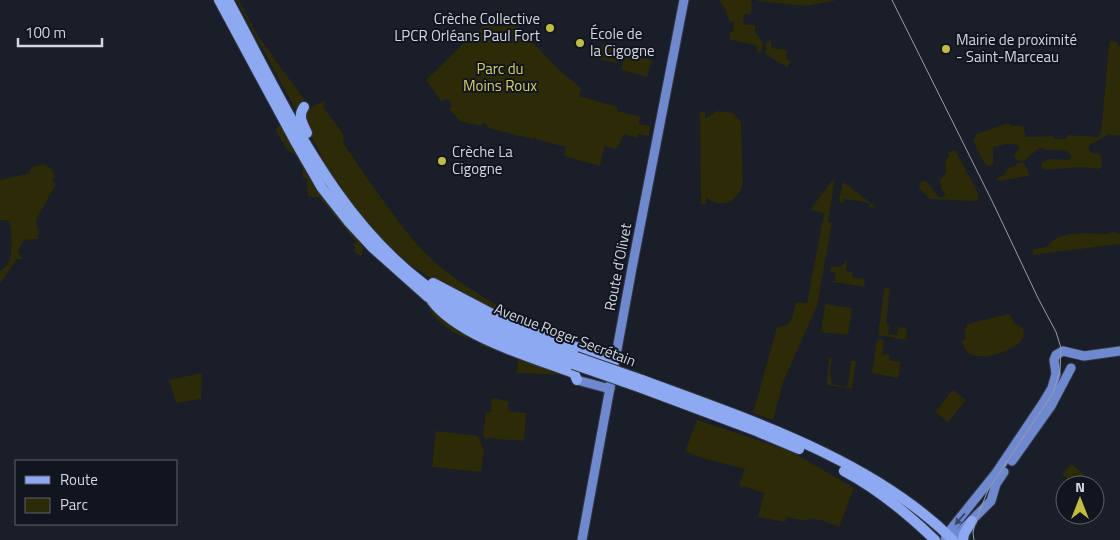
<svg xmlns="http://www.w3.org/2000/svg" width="1120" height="540" font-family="'Titillium Web',sans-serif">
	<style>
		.green { fill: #2c2a07 }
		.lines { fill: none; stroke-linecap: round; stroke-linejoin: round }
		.secondary-casing { stroke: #333842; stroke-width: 11 }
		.primary-casing { stroke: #333842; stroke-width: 12 }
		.secondary { stroke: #6f89d0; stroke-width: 9 }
		.primary { stroke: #8da9f2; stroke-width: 10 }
		.tram { stroke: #999da6; stroke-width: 1 }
		.primary-bridge-casing { stroke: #333842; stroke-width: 12; stroke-linecap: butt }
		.primary-bridge { stroke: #8da9f2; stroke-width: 10 }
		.oneway { fill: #3b496f }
		.poi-dot { fill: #c3bd3e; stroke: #101520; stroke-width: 2 }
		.labels { text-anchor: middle; stroke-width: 4; stroke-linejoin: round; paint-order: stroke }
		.poi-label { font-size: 15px; fill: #d3d6de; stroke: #101520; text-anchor: start }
		.park-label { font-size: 15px; fill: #d5d061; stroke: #101520 }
		.street-label { font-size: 15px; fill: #d3d6de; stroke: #101520 }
	</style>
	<rect width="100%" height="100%" fill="#191e29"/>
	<!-- green -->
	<g class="green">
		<path d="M236,0H239L258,36L306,102L295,109Z"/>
		<path d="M719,0H752L751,14H744L743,24L755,25V32L763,43L761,53L757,52V46L754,45L729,39L730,32H733L734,22L729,21L726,11Z"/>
		<path d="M758,0H838L806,6L758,1Z"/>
		<path d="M503,11L559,70L581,88L579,96L618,107L617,111L640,116L639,124L650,126L649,136L638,134L637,138L624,134L617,149L604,146L600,166L564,156L566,147L538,140L535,137L533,139L488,128L487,125L483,123L481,126L460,121L449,109L452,106L450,101L446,99L441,101L426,80L470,37Z"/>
		<path d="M770,40L771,41V48L787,50L786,59L790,60L788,68L765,54L766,43Z"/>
		<path d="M1111,41L1117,42L1120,48V135L1114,136L1109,134L1088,146L1090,152L1101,155L1102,167L1099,169L1081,167L1044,170L1041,166L1042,162L1051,159L1070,160L1071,156L1066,150H1047L1039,148L1024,161L1016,160L1014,154L1019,150L1018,145L1007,144L993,147V165L986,166L973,141L977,134L1008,123L1011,126H1023L1026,137L1052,136L1055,139H1065L1068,135L1098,137L1101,134L1109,45Z"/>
		<path d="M602,43L640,50L639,57L652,60L647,77L621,70L625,54L624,51L619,50L616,63L599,59Z"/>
		<path d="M326,99L323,107L344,135L343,143C371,182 401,232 437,264C461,285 489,300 516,317L513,320L436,281L412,266L379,237L351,207L324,169L320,153L307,128L303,116L306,111Z"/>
		<path d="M717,111L733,113L741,122L743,183C739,201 721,211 706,197V204H701L700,112H705V119Z"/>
		<path d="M283,124L341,220L363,246L362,255H359L353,251L356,248L353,245L356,242L320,198L308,196L307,178H303V169L295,154L288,151L276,131L277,127Z"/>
		<path d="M955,150L978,193L979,199L974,201L930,199L919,188L920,183L922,181H926L939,197H944L945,193L941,189L940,180L946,173L945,161L949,157V152Z"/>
		<path d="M1019,162L1024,163L1029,173L1028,176L998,181L997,177C1004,176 1006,174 1008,168L1014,166Z"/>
		<path d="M44,164C50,167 53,170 55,177L52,181L56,184L36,220L39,233L37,239L24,240L18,251L22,259H17L0,283V271C3,269 7,266 8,263C13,254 13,228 8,220H0V180L30,173L31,168L36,166Z"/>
		<path d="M835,177L828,222L832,223L817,306L783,382L773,420L753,413L777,327L789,324L793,315L796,302L807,303L824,213L810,210Z"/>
		<path d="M843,182L876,207V208L869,207V203L844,199L843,203H841L839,200Z"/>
		<path d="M1112,232L1120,234V244L1032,255L1034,249L1047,247C1059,229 1090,234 1108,234Z"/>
		<path d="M847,260L846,271L853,272L852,277L865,279L864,287L828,281H835L836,273L830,272L831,267L842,266Z"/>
		<path d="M886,288L890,289L886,324L890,325L888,334L897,335L899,327L907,328L906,340L878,335L884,289Z"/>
		<path d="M825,304L852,308L848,335L821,332Z"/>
		<path d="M427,305L445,319L569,375L517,373L518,359L480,345V343L468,337L466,338C449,331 435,321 427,305Z"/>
		<path d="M1008,314L1010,315L1014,323L1023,328C1024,332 1025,335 1022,339C1014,351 983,361 970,354C965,351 963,345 962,340L966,339L964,329L967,328V324Z"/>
		<path d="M877,339L884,340L882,354L890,355L889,360L901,362L898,378L872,373Z"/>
		<path d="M829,357L832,358L830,371L832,384L846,387L848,385L851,361H856L852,389L828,385L827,382Z"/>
		<path d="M202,373L201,399L176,403L169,380Z"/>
		<path d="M953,390L966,400L948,422L935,412Z"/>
		<path d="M492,398L508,401V411L526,413L524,441L485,438L483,435L486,412H491Z"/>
		<path d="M697,420L790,451L854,488L839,527L824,521L809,518L808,521L786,517L785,522L758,517L764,493L739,485L745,469L702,458L685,451Z"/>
		<path d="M436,431L478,436L484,450L481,472L432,467Z"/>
		<path d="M1071,464L1094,483L1092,485H1074L1062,474Z"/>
	</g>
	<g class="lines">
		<!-- secondary casing -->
		<g class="secondary-casing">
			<g id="secondary">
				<path d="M577,380L610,389"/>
				<path d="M1012,461L1051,406L1071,368"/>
				<path d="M582,540L632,268L684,0"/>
				<path d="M945,540L947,534L996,473L1043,403L1052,388L1056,374L1054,360L1056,355L1063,351L1084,356L1120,351"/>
				<path d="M952,540L991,501L996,484L1004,472"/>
			</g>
		</g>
		<!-- primary casing -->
		<g class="primary-casing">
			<g id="primary">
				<path d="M219,0L295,141L322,188L348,221L373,248L428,297L482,329L514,343L573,364"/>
				<path d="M228,0C287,109 342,239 454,304C492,327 534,342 576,357"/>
				<path d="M304,107C297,116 303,124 307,133"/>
				<path d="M433,283L519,328L615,360"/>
				<path d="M432,301C458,336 530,357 571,372L574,373L577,380"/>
				<path d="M642,380C747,419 872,459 953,540"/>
				<path d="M639,387L754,430L799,449"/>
				<path d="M844,471C878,489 907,513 935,540"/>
				<path d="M963,540L964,534L972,521"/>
			</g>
		</g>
		<!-- secondary -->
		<use href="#secondary" class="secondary"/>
		<!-- primary -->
		<use href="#primary" class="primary"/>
		<!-- tram -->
		<path class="tram" d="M892,0L993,203L1038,298L1056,332L1061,348L1060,370L1053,393L988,490L975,523L973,533L974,540"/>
		<!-- primary-bridge casing -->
		<g class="primary-bridge-casing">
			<g id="primary-bridge">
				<path d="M576,357L642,380"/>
				<path d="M573,364L639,387"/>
			</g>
		</g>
		<!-- primary-bridge -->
		<use href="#primary-bridge" class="primary-bridge"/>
	</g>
	<!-- one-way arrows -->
	<defs><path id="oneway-solid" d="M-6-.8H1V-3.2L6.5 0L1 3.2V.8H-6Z" transform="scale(1.25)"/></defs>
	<use class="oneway" href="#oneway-solid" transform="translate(960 519) rotate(131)"/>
	<!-- markers -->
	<g class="poi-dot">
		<circle cx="550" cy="28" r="5"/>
		<circle cx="580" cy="43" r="5"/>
		<circle cx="946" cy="49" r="5"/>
		<circle cx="442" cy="161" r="5"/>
	</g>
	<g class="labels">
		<!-- poi labels -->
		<g class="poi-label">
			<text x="540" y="24" text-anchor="end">Crèche Collective<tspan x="540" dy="17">LPCR Orléans Paul Fort</tspan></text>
			<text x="590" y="39">École de<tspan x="590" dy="17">la Cigogne</tspan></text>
			<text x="956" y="45">Mairie de proximité<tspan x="956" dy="17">- Saint-Marceau</tspan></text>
			<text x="452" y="157">Crèche La<tspan x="452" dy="17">Cigogne</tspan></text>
		</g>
		<!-- park labels -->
		<g class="park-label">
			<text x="500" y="74">Parc du<tspan x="500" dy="17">Moins Roux</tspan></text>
		</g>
		<!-- street labels -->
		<g class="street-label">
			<text transform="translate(618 267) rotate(-79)" y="5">Route d'Olivet</text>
			<text transform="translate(565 335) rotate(21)" y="5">Avenue Roger Secrétain</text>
		</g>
	</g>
	<!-- legend -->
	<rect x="15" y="460" width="162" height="65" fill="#101520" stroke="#5e626c"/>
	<rect x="25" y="476" width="25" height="8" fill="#8da9f2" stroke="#5e626c"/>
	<text x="60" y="485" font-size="15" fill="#d3d6de">Route</text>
	<rect x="25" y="498" width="25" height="15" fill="#2c2a07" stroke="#5e626c"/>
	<text x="60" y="510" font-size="15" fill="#d3d6de">Parc</text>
	<!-- north arrow -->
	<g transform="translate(1080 500)"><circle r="24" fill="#101520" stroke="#5e626c"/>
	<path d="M0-4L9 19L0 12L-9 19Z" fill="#c3bd3e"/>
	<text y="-8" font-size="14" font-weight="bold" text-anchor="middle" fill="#d3d6de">N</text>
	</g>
	<!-- scale -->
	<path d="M18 38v8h84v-8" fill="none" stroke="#d3d6de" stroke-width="2.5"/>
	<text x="25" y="38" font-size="15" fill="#d3d6de" stroke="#101520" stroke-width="4" paint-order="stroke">100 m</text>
</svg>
